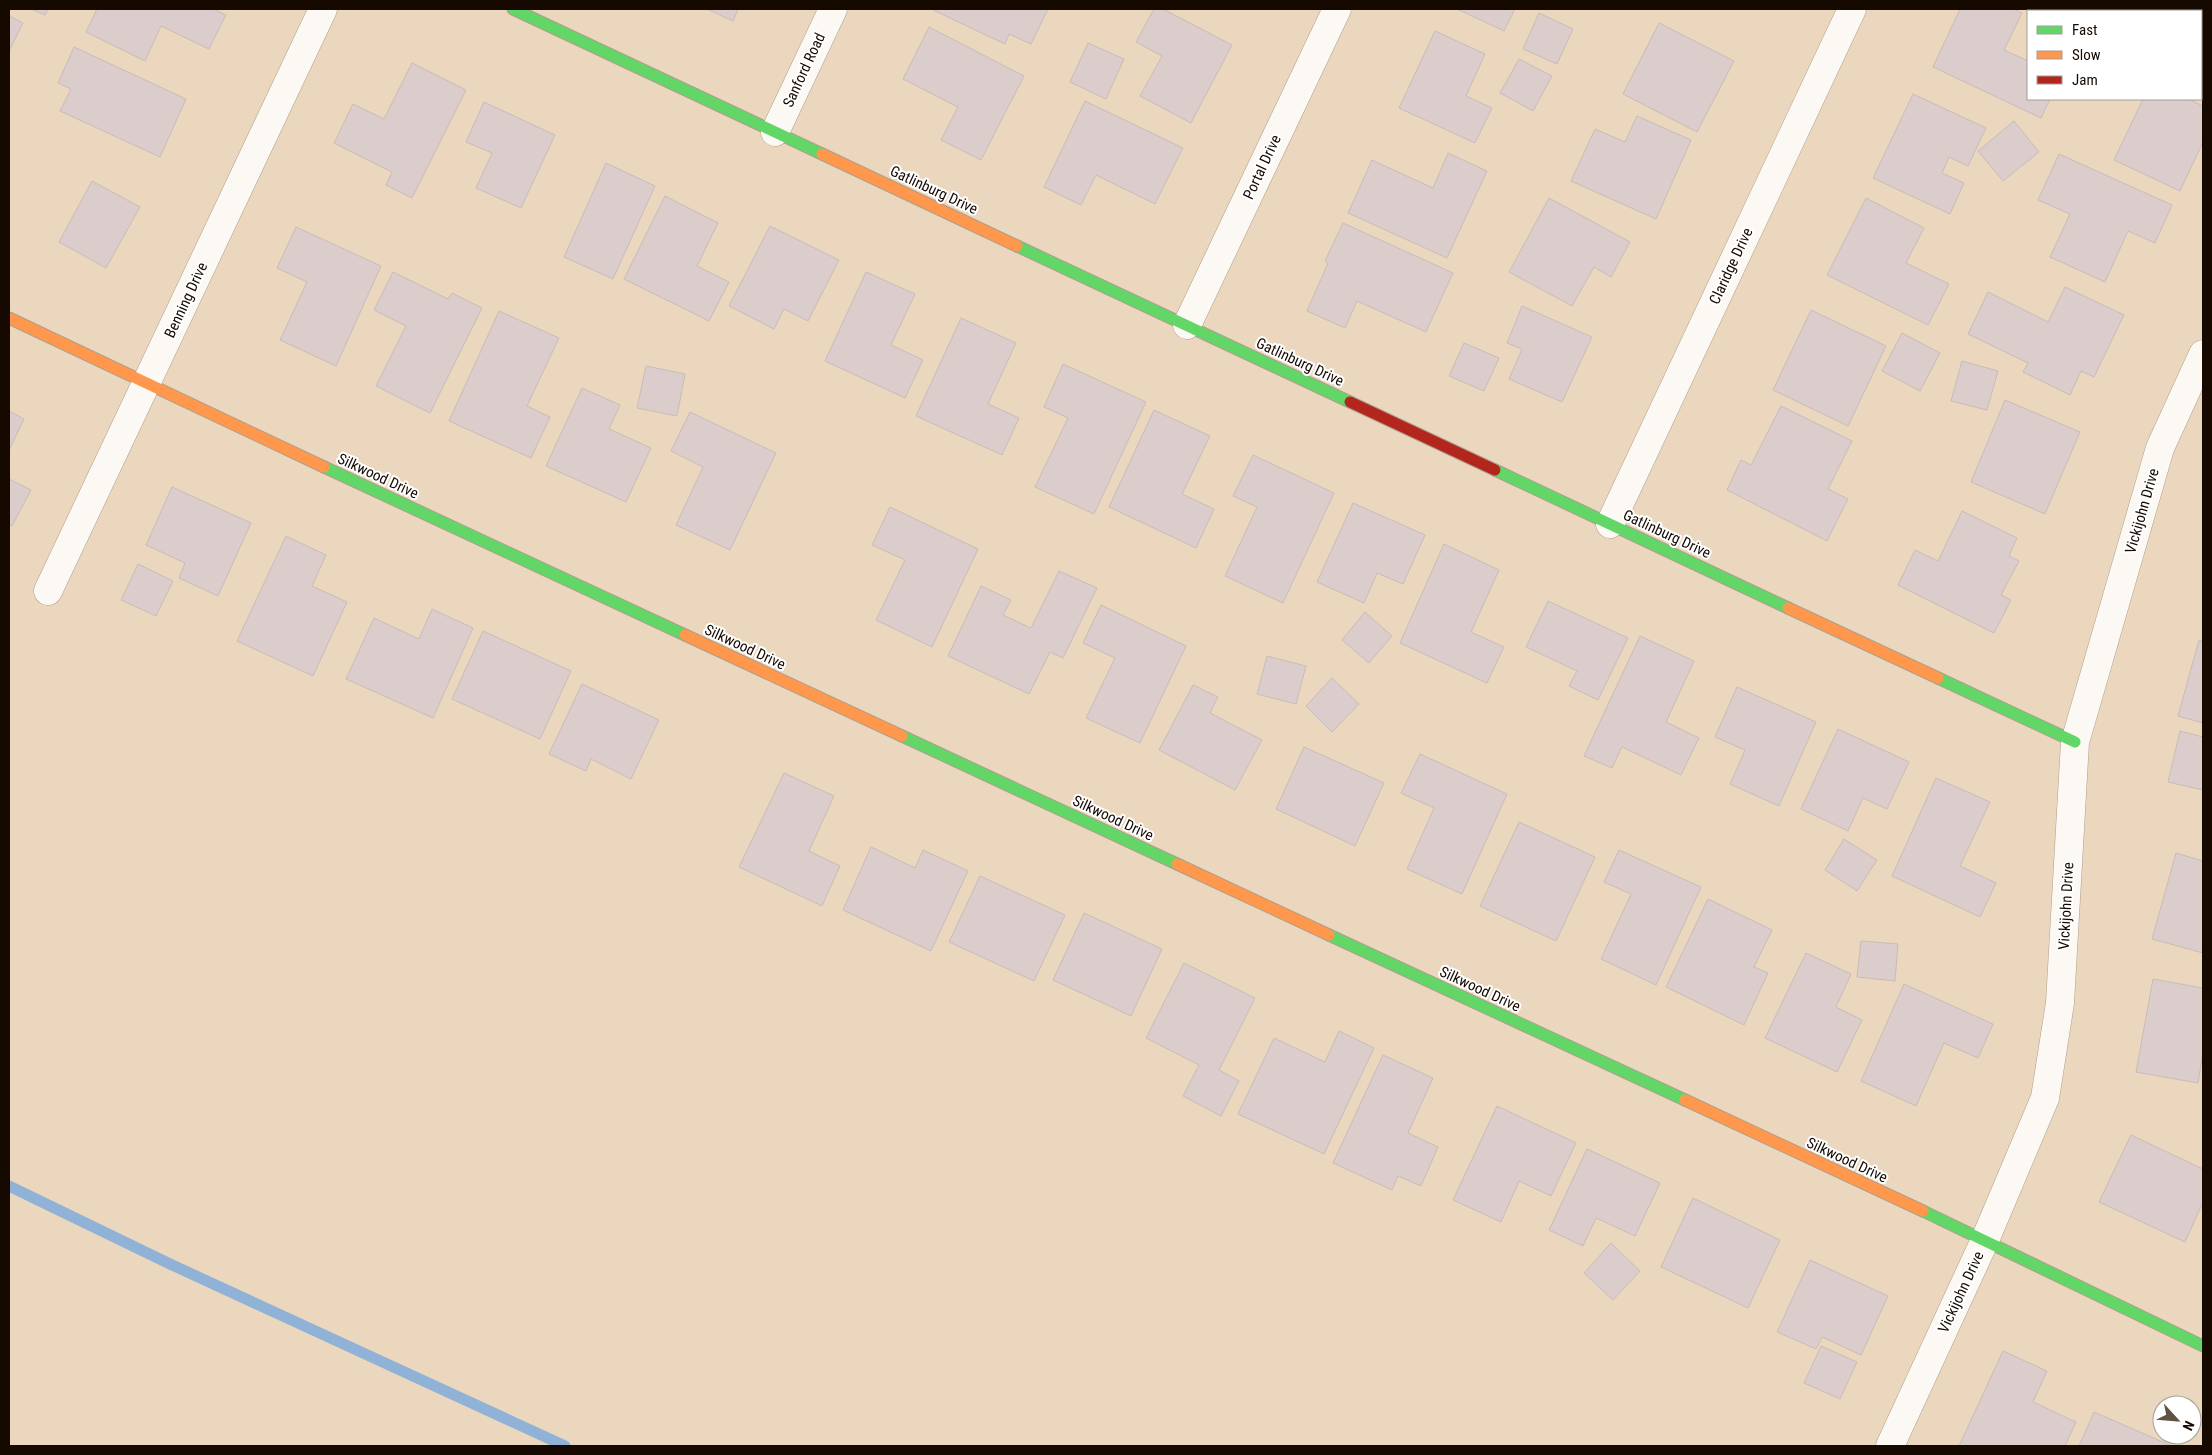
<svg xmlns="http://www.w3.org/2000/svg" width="2212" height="1455" font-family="'Roboto Condensed',sans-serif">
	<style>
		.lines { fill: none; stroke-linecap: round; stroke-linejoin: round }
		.stream { stroke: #8fb2d6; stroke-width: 11 }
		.building { fill: #dbcdcb; stroke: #c9bbb8 }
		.street-casing { stroke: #ae9e8b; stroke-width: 29 }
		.fast-casing { stroke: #ae9e8b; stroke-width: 13 }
		.slow-casing { stroke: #ae9e8b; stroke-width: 13 }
		.jam-casing { stroke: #ae9e8b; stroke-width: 13 }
		.street { stroke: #fcf9f5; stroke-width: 28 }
		.fast { stroke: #63d668; stroke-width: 11 }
		.slow { stroke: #ff974d; stroke-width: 11 }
		.jam { stroke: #b3261e; stroke-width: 11 }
		.labels { text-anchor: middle; stroke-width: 4; stroke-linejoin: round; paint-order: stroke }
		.street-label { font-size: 15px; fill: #150900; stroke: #fff }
	</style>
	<rect width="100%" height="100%" fill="#ebd7be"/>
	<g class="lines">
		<!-- stream -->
		<path class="stream" d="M9,1186L170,1264L565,1446"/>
	</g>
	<!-- building -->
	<g class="building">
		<path d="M31,9H48L45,15Z"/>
		<path d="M97,9H213L226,15L209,49L161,26L145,61L86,32Z"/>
		<path d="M707,9H738L733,21Z"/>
		<path d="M934,9H1048L1031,44L1009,34L1005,44L933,10Z"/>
		<path d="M1154,9H1163L1232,45L1191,123L1140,96L1162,56L1136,42Z"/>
		<path d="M1457,9H1515L1504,31Z"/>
		<path d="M1960,9H2013L2022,13L2004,50L2028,61V99H2050L2041,118L1933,67Z"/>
		<path d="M2163,9H2203V63L2201,62V11H2161Z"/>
		<path d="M1539,13L1573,29L1557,64L1523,49Z"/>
		<path d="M9,16L23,23L9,51Z"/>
		<path d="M1659,23L1734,61L1697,132L1623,94Z"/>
		<path d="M929,27L1024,76L981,160L941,140L958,107L903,79Z"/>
		<path d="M1435,31L1485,54L1466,96L1492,108L1475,143L1399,108Z"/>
		<path d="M1088,43L1124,59L1106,99L1070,82Z"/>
		<path d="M74,47L186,99L160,157L60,111L71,89L58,83Z"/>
		<path d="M1519,59L1552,76L1533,111L1500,93Z"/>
		<path d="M412,63L466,90L412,198L386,185L392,172L334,143L353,104L384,119Z"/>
		<path d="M1913,94L1986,128L1968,166L1949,157L1942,173L1964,183L1950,214L1873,178Z"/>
		<path d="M2143,99H2188L2203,106V142L2180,191L2114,160Z"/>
		<path d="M1085,101L1183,148L1155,204L1096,175L1081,205L1044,187Z"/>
		<path d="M484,102L555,135L521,208L476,188L492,153L466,142Z"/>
		<path d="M1637,116L1691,140L1656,219L1571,181L1595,129L1625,142Z"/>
		<path d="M2014,121L2039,152L2003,181L1978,151Z"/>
		<path d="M1448,153L1487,171L1447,258L1348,213L1372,160L1433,188Z"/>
		<path d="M2059,154L2172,205L2155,243L2128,231L2105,282L2050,257L2070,214L2038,200Z"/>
		<path d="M606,163L655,186L613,279L564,257Z"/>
		<path d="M92,181L140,207L106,268L59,242Z"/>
		<path d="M665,196L718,223L697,266L729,282L709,321L624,279Z"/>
		<path d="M1549,198L1630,242L1611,277L1594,267L1572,306L1509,272Z"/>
		<path d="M1866,198L1924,228L1906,263L1949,284L1928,325L1827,275Z"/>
		<path d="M1343,223L1453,273L1426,332L1357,301L1345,328L1307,311L1328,263L1325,261Z"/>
		<path d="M770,226L839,260L808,321L784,309L774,329L729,306Z"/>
		<path d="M296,227L381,266L336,366L280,340L307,282L277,268Z"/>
		<path d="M393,272L448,299L452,293L482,308L430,413L376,386L406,326L374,310Z"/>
		<path d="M866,272L915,294L891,345L923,360L905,398L825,361Z"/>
		<path d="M2065,287L2124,315L2094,377L2081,371L2070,395L2023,372L2028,363L1968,334L1988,292L2048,322Z"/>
		<path d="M1522,306L1592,337L1562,402L1509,379L1522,349L1507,343Z"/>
		<path d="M1811,310L1886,346L1848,426L1773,390Z"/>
		<path d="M499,311L559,338L527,406L550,417L531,458L449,421Z"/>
		<path d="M961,318L1016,343L988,404L1019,418L1002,455L916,416Z"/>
		<path d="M1902,333L1940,353L1920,391L1882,371Z"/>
		<path d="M1464,343L1499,358L1484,391L1449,376Z"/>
		<path d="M1962,361L1998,371L1987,410L1951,401Z"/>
		<path d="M1063,364L1146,402L1094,514L1035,487L1068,418L1044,407Z"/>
		<path d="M646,366L685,374L677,416L637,408Z"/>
		<path d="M582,388L620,405L609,429L651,448L626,502L546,466Z"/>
		<path d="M2005,400L2080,432L2045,514L1971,482Z"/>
		<path d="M1781,406L1852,441L1828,489L1848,499L1827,541L1727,490L1741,460L1751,465Z"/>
		<path d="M1154,410L1210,436L1182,494L1214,509L1196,548L1109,507Z"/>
		<path d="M9,411L24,419L9,450Z"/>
		<path d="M690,412L776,453L730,550L676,525L703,467L671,451Z"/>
		<path d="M1253,455L1334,493L1283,603L1225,576L1257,507L1233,496Z"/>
		<path d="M9,479L31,490L12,526L9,524Z"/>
		<path d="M172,487L251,523L218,596L179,578L185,563L146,545Z"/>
		<path d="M1353,503L1425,535L1403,584L1377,573L1364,603L1317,582Z"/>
		<path d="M890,507L978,549L932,647L876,620L905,560L872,545Z"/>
		<path d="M1962,511L2017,538L2009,556L2019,561L2001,595L2011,600L1994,633L1898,585L1915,550L1938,561Z"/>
		<path d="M286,536L326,555L312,586L347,602L313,676L237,641Z"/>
		<path d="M1444,544L1499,570L1471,632L1504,647L1487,683L1400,643Z"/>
		<path d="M138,564L173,581L156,616L121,600Z"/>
		<path d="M1059,571L1097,588L1063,658L1050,652L1029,694L948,656L981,586L1011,600L1003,615L1031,628Z"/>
		<path d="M1548,601L1628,638L1598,700L1569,686L1577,671L1526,647Z"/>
		<path d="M1101,605L1186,646L1140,743L1086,718L1115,658L1083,643Z"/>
		<path d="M432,609L473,628L433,718L346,679L374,618L419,639Z"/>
		<path d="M1365,612L1392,636L1369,663L1342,640Z"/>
		<path d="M483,631L571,671L540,739L452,699Z"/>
		<path d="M1640,636L1694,661L1666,722L1699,738L1681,775L1622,747L1612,768L1584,756Z"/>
		<path d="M2199,640L2203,642V723L2178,716Z"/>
		<path d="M1267,656L1306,666L1296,704L1257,694Z"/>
		<path d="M1332,678L1359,704L1332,732L1306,706Z"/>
		<path d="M582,684L659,720L631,779L591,759L586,771L549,754Z"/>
		<path d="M1193,685L1218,697L1210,713L1262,740L1235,790L1159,750Z"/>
		<path d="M1737,687L1816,722L1779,806L1730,784L1745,750L1715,737Z"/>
		<path d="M1838,729L1909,762L1887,809L1863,798L1848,831L1801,809Z"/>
		<path d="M2180,731L2203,737V790L2168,782Z"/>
		<path d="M1304,747L1384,783L1355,846L1276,809Z"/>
		<path d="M1420,754L1507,794L1462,894L1407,869L1434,808L1401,793Z"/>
		<path d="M784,773L834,796L809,851L840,866L822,906L739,867Z"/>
		<path d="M1936,778L1990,802L1960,866L1996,883L1980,917L1892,876Z"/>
		<path d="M1519,822L1595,857L1556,941L1480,906Z"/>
		<path d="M1844,839L1877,860L1857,891L1825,870Z"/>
		<path d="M871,847L915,868L923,850L968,871L931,951L843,910Z"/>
		<path d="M1619,850L1701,887L1656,985L1601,959L1631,894L1604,882Z"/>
		<path d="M2176,853L2203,861V953L2152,939Z"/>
		<path d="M980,876L1065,915L1034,981L949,942Z"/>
		<path d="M1708,899L1772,930L1754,967L1768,973L1744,1025L1666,987Z"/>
		<path d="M1084,913L1162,949L1131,1016L1053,980Z"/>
		<path d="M1861,941L1898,944L1895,981L1857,977Z"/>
		<path d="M1806,953L1851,974L1836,1007L1862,1020L1837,1072L1765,1038Z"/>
		<path d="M1184,963L1255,998L1219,1070L1239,1081L1221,1116L1183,1096L1199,1065L1146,1038Z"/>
		<path d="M2153,979L2203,988V1053L2198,1083L2136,1072Z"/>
		<path d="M1904,984L1993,1024L1978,1058L1944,1043L1916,1106L1861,1081Z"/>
		<path d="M1339,1031L1374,1048L1324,1154L1238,1114L1274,1038L1325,1062Z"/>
		<path d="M1383,1055L1433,1078L1408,1133L1438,1147L1421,1186L1398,1176L1392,1190L1333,1163Z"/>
		<path d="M1497,1106L1576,1143L1551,1196L1519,1181L1501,1222L1453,1200Z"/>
		<path d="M2131,1135L2203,1169V1202L2185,1242L2099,1202Z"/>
		<path d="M1587,1149L1660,1183L1635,1236L1596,1218L1583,1246L1549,1230Z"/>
		<path d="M1693,1198L1780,1240L1748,1308L1661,1267Z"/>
		<path d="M1611,1243L1640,1271L1613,1300L1584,1273Z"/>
		<path d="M1810,1260L1888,1296L1861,1355L1822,1337L1816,1349L1777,1332Z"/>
		<path d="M1821,1346L1857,1362L1840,1399L1804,1383Z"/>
		<path d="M2003,1351L2047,1371L2033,1402L2076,1422L2065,1446H1959Z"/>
		<path d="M2094,1412L2172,1446H2079Z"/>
	</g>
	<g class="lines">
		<!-- street casing -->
		<g class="street-casing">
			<g id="street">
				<path d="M775,132L833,9"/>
				<path d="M1187,325L1337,9"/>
				<path d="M1610,524L1852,9"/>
				<path d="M48,591L323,9"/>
				<path d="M1890,1446L1985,1240L2045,1098L2060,1003L2075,742L2160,448L2203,354"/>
			</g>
		</g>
		<!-- fast casing -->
		<g class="fast-casing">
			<g id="fast">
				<path d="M513,9L822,154"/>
				<path d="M1017,246L1350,402"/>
				<path d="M324,467L685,635"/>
				<path d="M1495,470L1788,608"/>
				<path d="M1938,678L2075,742"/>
				<path d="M902,736L1177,864"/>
				<path d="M1329,935L1685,1100"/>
				<path d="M1923,1211L2203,1346"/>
			</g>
		</g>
		<!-- slow casing -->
		<g class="slow-casing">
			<g id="slow">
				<path d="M822,154L1017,246"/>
				<path d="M9,318L324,467"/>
				<path d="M1788,608L1938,678"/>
				<path d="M685,635L902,736"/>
				<path d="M1177,864L1329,935"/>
				<path d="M1685,1100L1923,1211"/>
			</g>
		</g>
		<!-- jam casing -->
		<g class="jam-casing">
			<path id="jam" d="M1350,402L1495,470"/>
		</g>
		<!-- street -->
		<use href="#street" class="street"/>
		<!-- fast -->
		<use href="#fast" class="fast"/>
		<!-- slow -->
		<use href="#slow" class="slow"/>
		<!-- jam -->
		<use href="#jam" class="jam"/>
	</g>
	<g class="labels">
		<!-- street labels -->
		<g class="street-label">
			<text transform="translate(804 70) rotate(-65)" y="5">Sanford Road</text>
			<text transform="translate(1262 167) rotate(-65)" y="5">Portal Drive</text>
			<text transform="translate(934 190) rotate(25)" y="5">Gatlinburg Drive</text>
			<text transform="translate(1731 266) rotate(-65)" y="5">Claridge Drive</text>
			<text transform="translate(186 300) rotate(-65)" y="5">Benning Drive</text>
			<text transform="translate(1300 362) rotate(25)" y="5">Gatlinburg Drive</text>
			<text transform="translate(378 476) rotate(25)" y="5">Silkwood Drive</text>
			<text transform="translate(2142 511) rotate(-74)" y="5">Vickijohn Drive</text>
			<text transform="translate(1667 534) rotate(25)" y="5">Gatlinburg Drive</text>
			<text transform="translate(745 647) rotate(25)" y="5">Silkwood Drive</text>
			<text transform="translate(1113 818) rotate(25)" y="5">Silkwood Drive</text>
			<text transform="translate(2066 906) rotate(-87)" y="5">Vickijohn Drive</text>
			<text transform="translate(1480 989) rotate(25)" y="5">Silkwood Drive</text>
			<text transform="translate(1847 1160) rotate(25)" y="5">Silkwood Drive</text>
			<text transform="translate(1961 1292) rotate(-65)" y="5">Vickijohn Drive</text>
		</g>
	</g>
	<!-- border -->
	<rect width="2212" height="1455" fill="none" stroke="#150900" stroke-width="20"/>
	<!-- legend -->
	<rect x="2027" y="10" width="175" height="90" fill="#ffffff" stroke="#a19d99"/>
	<rect x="2037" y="26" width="25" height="8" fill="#63d668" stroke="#a19d99"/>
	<text x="2072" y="35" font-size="15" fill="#150900">Fast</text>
	<rect x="2037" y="51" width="25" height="8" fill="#ff974d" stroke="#a19d99"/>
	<text x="2072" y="60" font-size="15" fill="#150900">Slow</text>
	<rect x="2037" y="76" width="25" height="8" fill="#b3261e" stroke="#a19d99"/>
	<text x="2072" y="85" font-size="15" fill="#150900">Jam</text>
	<!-- north arrow -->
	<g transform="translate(2177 1420) rotate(116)"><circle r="24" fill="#ffffff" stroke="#a19d99"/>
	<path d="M0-4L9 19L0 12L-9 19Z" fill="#605142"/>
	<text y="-8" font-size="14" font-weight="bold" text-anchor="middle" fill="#150900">N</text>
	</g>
</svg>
